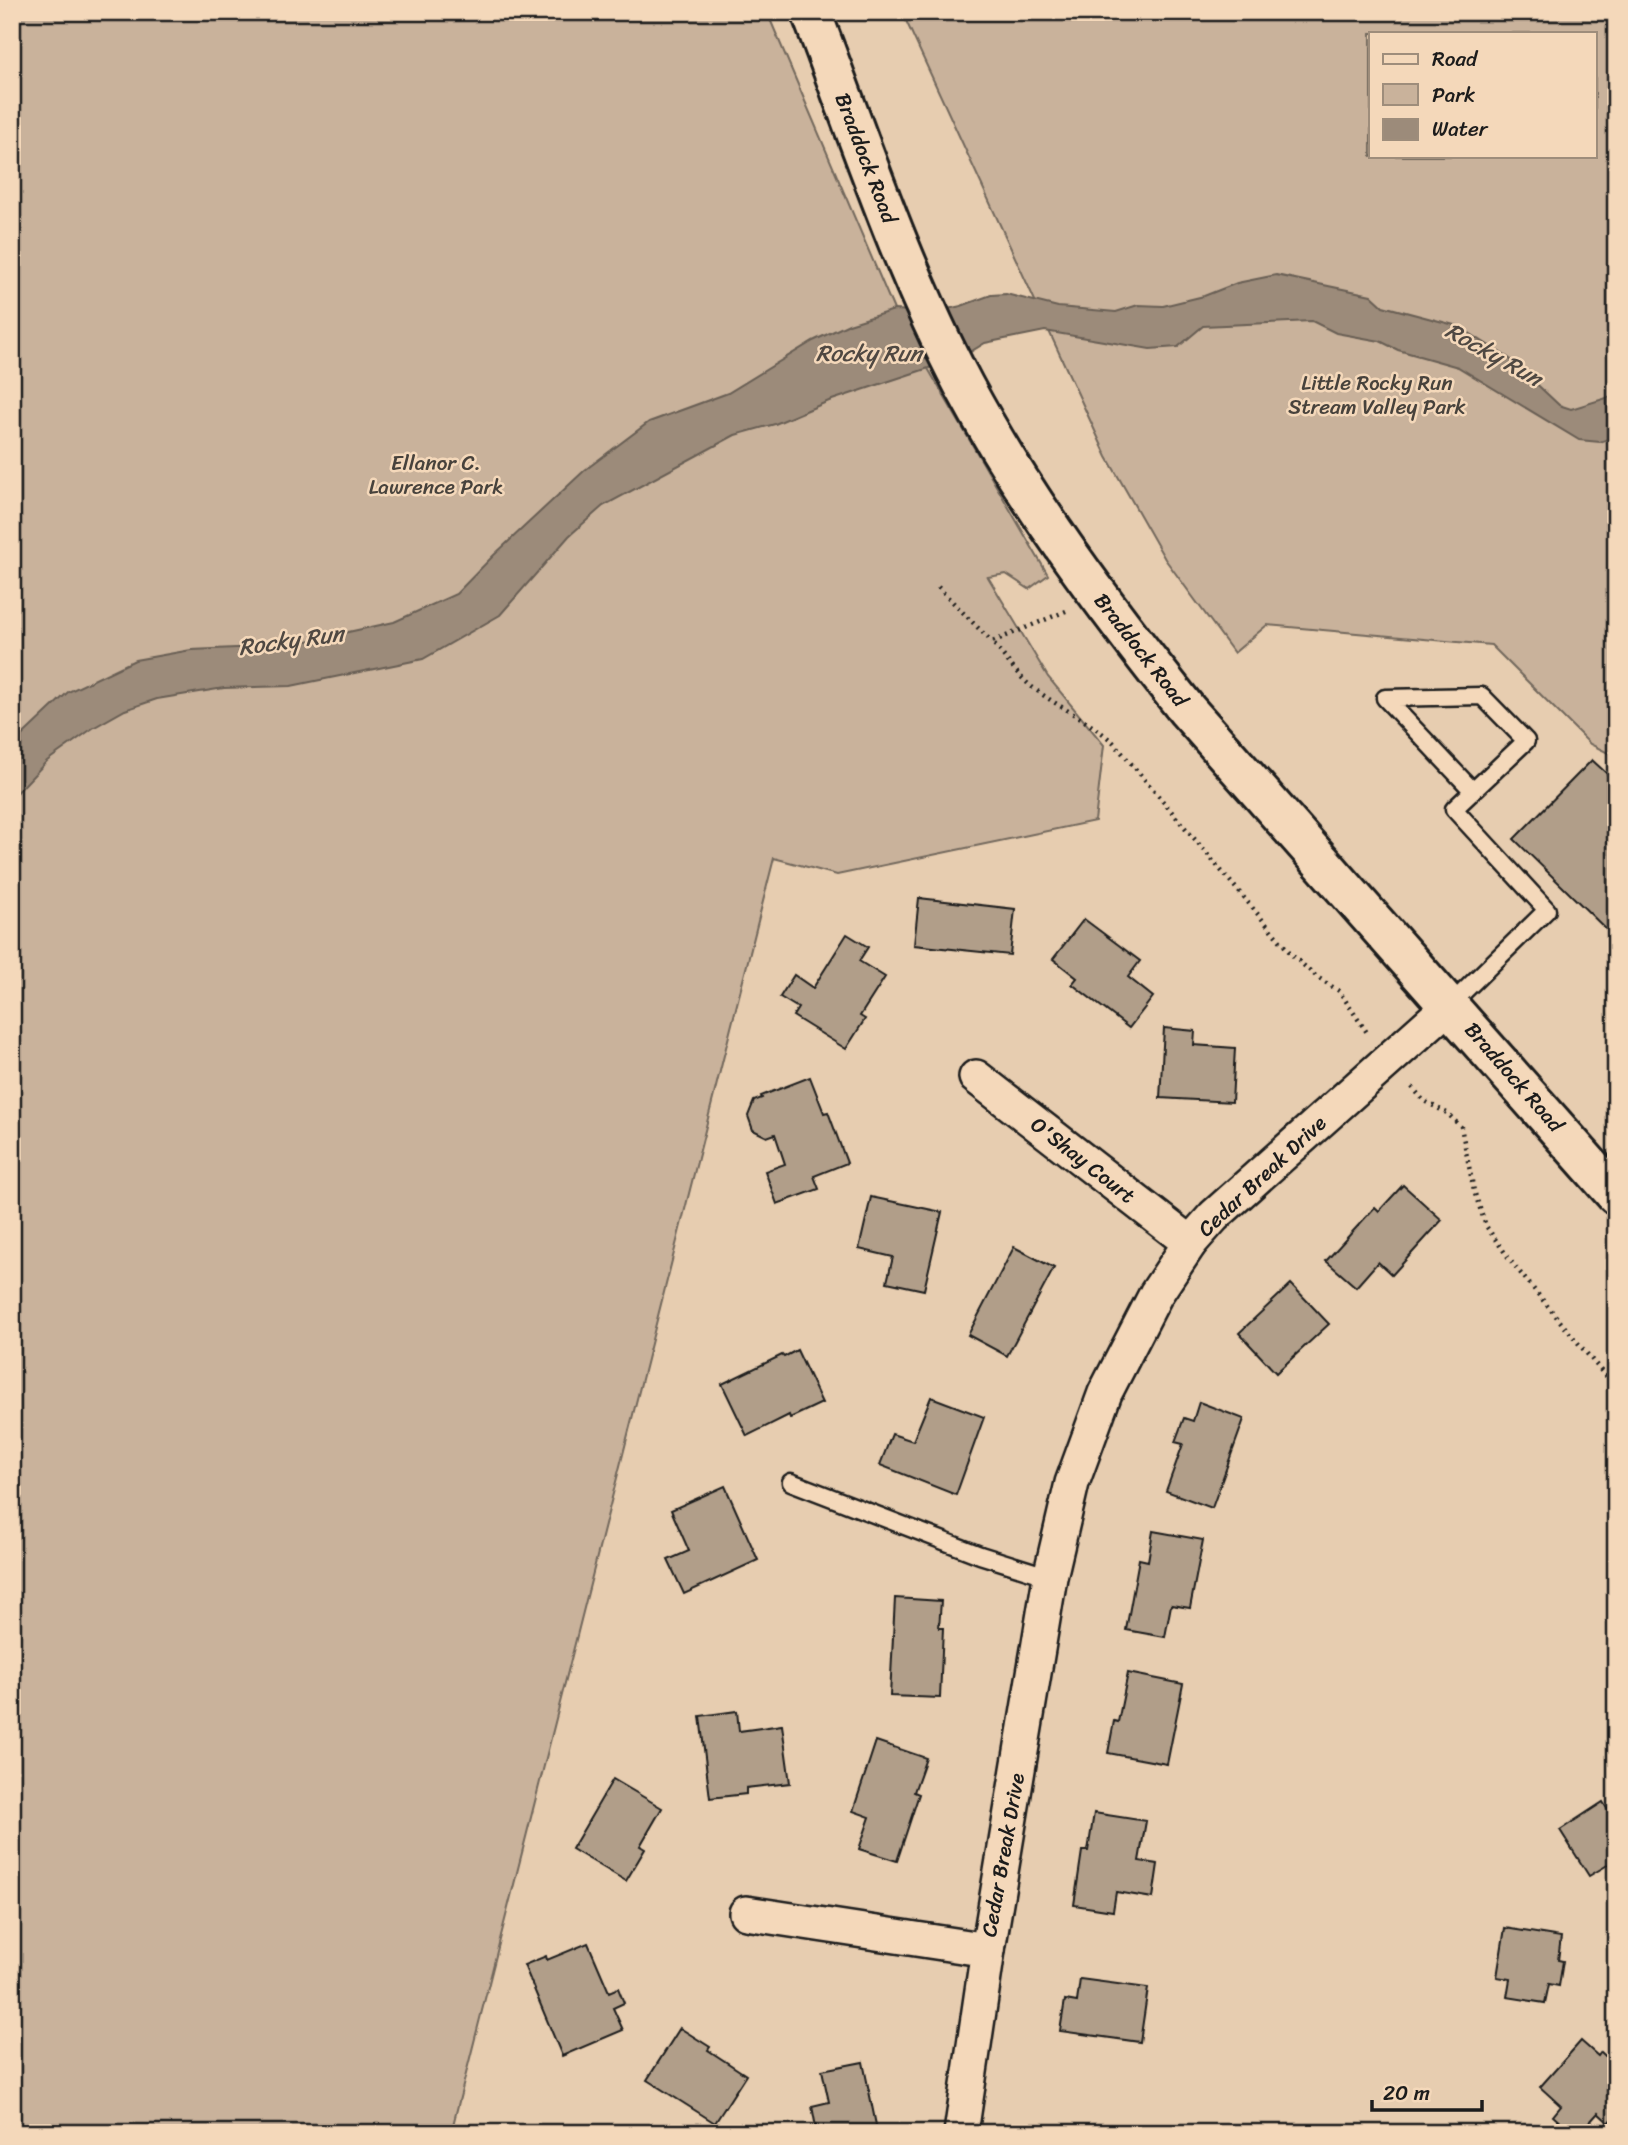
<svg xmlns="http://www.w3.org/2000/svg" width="1628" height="2145" font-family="Sriracha,sans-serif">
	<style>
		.green { fill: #c9b29b; stroke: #72675c; stroke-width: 2; fill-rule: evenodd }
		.water { fill: #9c8b7a; stroke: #695f54; stroke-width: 2 }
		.building { fill: #b19e89; stroke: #1c1c1c; stroke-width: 2 }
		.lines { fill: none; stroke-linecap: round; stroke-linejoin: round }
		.service-casing { stroke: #1c1c1c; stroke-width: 21 }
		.minor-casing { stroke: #1c1c1c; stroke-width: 38 }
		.secondary-casing { stroke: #1c1c1c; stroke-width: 44 }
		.path { stroke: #1c1c1c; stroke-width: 4.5; stroke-dasharray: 2 5; stroke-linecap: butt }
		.service { stroke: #f4d8ba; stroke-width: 16 }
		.minor { stroke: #f4d8ba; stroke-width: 33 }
		.secondary { stroke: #f4d8ba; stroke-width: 38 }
		.labels { text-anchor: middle; stroke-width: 5; stroke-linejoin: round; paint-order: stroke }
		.street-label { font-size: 21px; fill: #1c1c1c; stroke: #f4d8ba }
		.park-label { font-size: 21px; fill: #47423c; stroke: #f4d8ba }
		.water-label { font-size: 23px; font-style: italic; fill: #4f4842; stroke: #f4d8ba }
	</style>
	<rect width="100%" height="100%" fill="#e7cdb0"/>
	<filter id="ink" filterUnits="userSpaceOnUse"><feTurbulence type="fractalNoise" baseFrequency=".0143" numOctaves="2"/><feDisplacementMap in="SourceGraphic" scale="14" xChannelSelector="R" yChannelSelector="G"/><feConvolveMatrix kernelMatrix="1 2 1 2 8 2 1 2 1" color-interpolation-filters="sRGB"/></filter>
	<g filter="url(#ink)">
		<!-- green -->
		<g class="green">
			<path d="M12,12H767L894,310L1048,575L1029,589L1006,574L988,577L1048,677L1104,745L1095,821L837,875L774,858L451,2133H12Z"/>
			<path d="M902,12H1616V757L1590,744L1491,645L1267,625L1234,653L1165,559L1107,457ZM1371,33H1595V156H1371Z"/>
		</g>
		<!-- water -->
		<path class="water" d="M1276,275L1371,295L1383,306L1458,326L1510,359L1559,405L1571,409L1616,395V436L1600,442L1579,440L1458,367L1398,350L1380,341L1336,333L1312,321L1203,326L1178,347L1150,349L1045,331L985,343L962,357L829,401L775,424L735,435L603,506L569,536L500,615L423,659L291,686L224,688L157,699L125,710L93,728L47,761L12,798V745L68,692L135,660L191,650L284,646L394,622L456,594L494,555L585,470L649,422L728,393L813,341L849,324L894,310L934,312L961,306L991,295L1006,294L1058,307L1116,312L1138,305L1163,306L1204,296L1237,283Z"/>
		<!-- building -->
		<g class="building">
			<path d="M1592,760L1616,782V939L1514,839Z"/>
			<path d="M919,898L1015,909L1010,955L914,945Z"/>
			<path d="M1084,919L1140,961L1128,977L1153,997L1129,1028L1072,984L1077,978L1053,959Z"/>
			<path d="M847,934L868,947L859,961L885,977L860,1016L865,1019L846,1049L793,1016L798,1008L780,997L794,975L813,988Z"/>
			<path d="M1164,1028L1195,1031L1194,1045L1235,1048L1232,1102L1160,1098Z"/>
			<path d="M810,1077L824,1113L828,1112L847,1163L814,1176L819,1189L777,1204L765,1171L785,1164L775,1134L767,1137L753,1130L748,1116L754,1101L762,1098L761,1096Z"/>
			<path d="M1403,1185L1442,1220L1392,1275L1378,1262L1356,1287L1326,1261L1375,1207L1379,1211Z"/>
			<path d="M871,1197L942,1212L924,1290L887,1282L893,1257L859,1249Z"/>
			<path d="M1014,1247L1054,1268L1007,1356L968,1335Z"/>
			<path d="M1291,1284L1329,1324L1276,1373L1239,1333Z"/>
			<path d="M797,1350L822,1403L790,1418L789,1415L747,1436L722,1384L782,1355L784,1357Z"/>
			<path d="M931,1397L984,1417L956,1495L880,1465L892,1434L913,1441Z"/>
			<path d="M1199,1402L1244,1419L1212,1508L1166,1491L1183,1444L1175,1442L1184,1418L1193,1421Z"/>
			<path d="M725,1486L758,1560L684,1594L668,1560L689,1551L671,1510Z"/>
			<path d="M1153,1531L1203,1540L1190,1608L1171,1605L1165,1637L1126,1630L1139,1559L1148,1561Z"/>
			<path d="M895,1598L941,1601L939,1628H943L940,1698L890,1696Z"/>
			<path d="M1128,1673L1183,1684L1167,1764L1108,1753L1114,1721L1118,1722Z"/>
			<path d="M737,1711L739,1731L782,1725L790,1783L746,1788V1794L710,1798L700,1716Z"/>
			<path d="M876,1741L926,1758L914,1792L919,1794L897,1861L859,1849L870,1817L853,1811Z"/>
			<path d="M613,1779L662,1808L640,1846L645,1849L626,1881L572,1849Z"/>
			<path d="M1603,1802L1611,1815L1616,1812V1860L1589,1876L1560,1830Z"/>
			<path d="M1094,1813L1146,1821L1139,1861L1158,1864L1153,1898L1116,1892L1113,1911L1074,1905L1082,1851H1088Z"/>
			<path d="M1505,1928L1561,1937L1558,1960L1563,1961L1559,1986L1549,1984L1545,2003L1507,1997L1510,1979L1497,1977Z"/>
			<path d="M588,1943L609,1992L618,1988L624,2003L613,2008L623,2030L562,2056L524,1965L546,1956L547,1960Z"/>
			<path d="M1080,1979L1148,1988L1140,2042L1060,2031L1065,2000L1077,2002Z"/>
			<path d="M680,2028L710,2047L708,2050L746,2075L715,2123L647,2080Z"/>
			<path d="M1581,2041L1598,2056L1601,2052L1616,2066L1611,2073L1616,2077V2115L1609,2123L1598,2113L1580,2133H1572L1553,2116L1561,2106L1540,2087Z"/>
			<path d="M863,2062L877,2130L871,2133H817L812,2106L829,2102L822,2070Z"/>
		</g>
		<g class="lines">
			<!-- service casing -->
			<g class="service-casing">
				<g id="service">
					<path d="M1450,1005L1547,910L1454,809L1526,741L1482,696L1385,698L1473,791"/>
					<path d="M791,1482L980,1555L1050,1577"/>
				</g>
			</g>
			<!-- minor casing -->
			<g class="minor-casing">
				<g id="minor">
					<path d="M976,1077L1190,1243"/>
					<path d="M746,1913L988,1950"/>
					<path d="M961,2133L988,1950L1050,1577L1072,1483L1105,1393L1156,1294L1190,1243L1214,1216L1450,1005"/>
				</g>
			</g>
			<!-- secondary casing -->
			<g class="secondary-casing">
				<path id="secondary" d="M811,12C859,138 901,267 964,386C1026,502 1105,607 1187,710L1616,1195"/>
			</g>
			<!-- path -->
			<g class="path">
				<path d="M938,587L992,642"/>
				<path d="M1066,611L992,642C1005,657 1017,675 1032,687C1058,707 1088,720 1113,742L1293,956L1317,977L1339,991L1368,1034"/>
				<path d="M1412,1087L1424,1101L1447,1113L1461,1127L1474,1191L1486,1226L1513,1264L1616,1389"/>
			</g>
			<!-- service -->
			<use href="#service" class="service"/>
			<!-- minor -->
			<use href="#minor" class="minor"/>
			<!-- secondary -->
			<use href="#secondary" class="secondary"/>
		</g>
	</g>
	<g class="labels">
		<!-- street labels -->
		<g class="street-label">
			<text transform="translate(866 158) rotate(69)" y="7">Braddock Road</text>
			<text transform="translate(1141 650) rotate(52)" y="7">Braddock Road</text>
			<text transform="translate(1514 1077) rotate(49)" y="7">Braddock Road</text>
			<text transform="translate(1083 1160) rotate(38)" y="7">O'Shay Court</text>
			<text transform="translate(1262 1176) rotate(-43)" y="7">Cedar Break Drive</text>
			<text transform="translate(1003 1855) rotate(-80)" y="7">Cedar Break Drive</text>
		</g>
		<!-- park labels -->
		<g class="park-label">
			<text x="1377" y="390">Little Rocky Run<tspan x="1377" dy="24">Stream Valley Park</tspan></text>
			<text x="436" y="470">Ellanor C.<tspan x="436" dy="24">Lawrence Park</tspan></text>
		</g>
		<!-- water labels -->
		<g class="water-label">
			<text x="869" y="361">Rocky Run</text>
			<text transform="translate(1494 354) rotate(29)" y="8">Rocky Run</text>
			<text transform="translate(291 640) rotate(-8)" y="8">Rocky Run</text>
		</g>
	</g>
	<!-- margin -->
	<rect width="1628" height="2145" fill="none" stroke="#f4d8ba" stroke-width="42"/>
	<rect x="21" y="21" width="1586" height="2103" fill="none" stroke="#1c1c1c" stroke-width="2.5" filter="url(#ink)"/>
	<!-- legend -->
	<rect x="1369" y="32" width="228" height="126" fill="#f4d8ba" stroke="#9e8d7b" stroke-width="2"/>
	<rect x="1383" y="54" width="35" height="10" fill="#f4d8ba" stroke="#9e8d7b" stroke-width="2"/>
	<text x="1432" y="66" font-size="21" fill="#1c1c1c">Road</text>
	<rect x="1383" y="84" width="35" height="21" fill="#c9b29b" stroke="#9e8d7b" stroke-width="2"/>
	<text x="1432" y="102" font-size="21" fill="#1c1c1c">Park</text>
	<rect x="1383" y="119" width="35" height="21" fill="#9c8b7a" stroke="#9e8d7b" stroke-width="2"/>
	<text x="1432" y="136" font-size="21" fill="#1c1c1c">Water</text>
	<!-- scale -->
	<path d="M1372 2100v10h110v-10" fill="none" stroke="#1c1c1c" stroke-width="3.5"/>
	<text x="1383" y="2100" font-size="21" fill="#1c1c1c" stroke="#f4d8ba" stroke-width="5" paint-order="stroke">20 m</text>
</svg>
